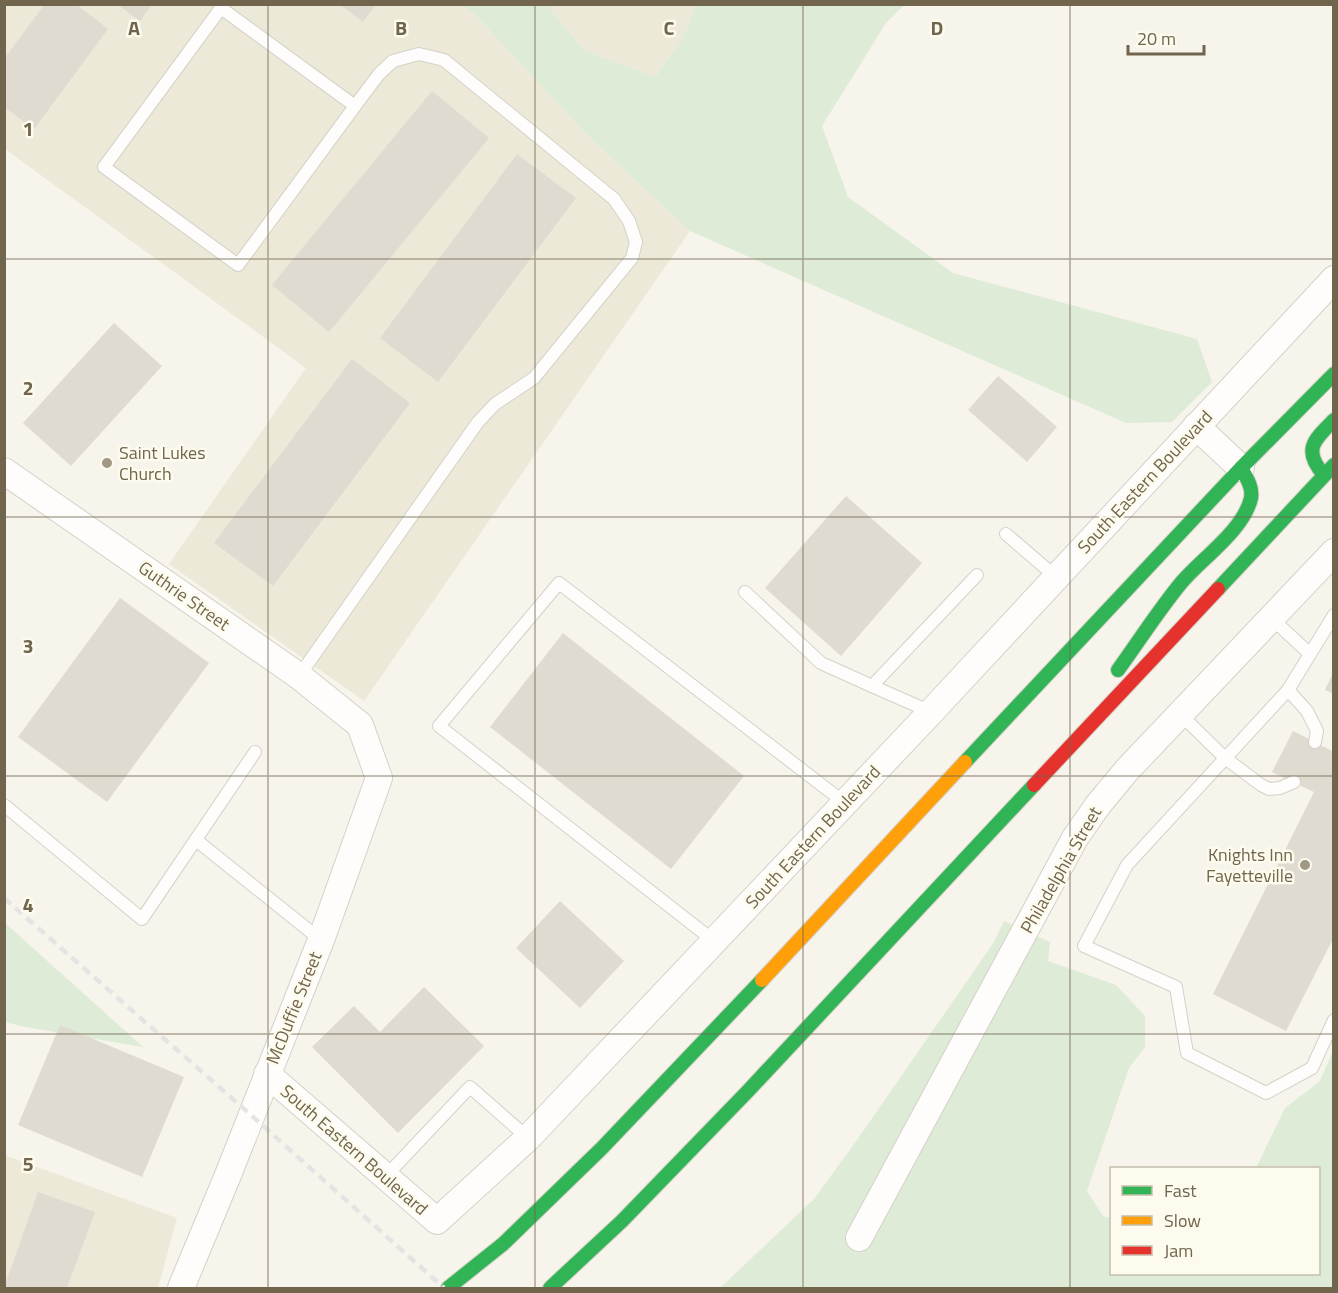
<svg xmlns="http://www.w3.org/2000/svg" width="1338" height="1293" font-family="'Titillium Web',sans-serif">
	<style>
		.residential { fill: #ede9d8 }
		.green { fill: #deecd7 }
		.building { fill: #dfdbd1 }
		.lines { fill: none; stroke-linecap: round; stroke-linejoin: round }
		.lane-casing { stroke: #d4d1c8; stroke-width: 14 }
		.street-casing { stroke: #d4d1c8; stroke-width: 28 }
		.fast-casing { stroke: #d4d0c7; stroke-width: 16 }
		.slow-casing { stroke: #d4d0c7; stroke-width: 16 }
		.jam-casing { stroke: #d4d0c7; stroke-width: 16 }
		.lane { stroke: #fefdfc; stroke-width: 12 }
		.street { stroke: #fefdfc; stroke-width: 26 }
		.fast { stroke: #30b455; stroke-width: 14 }
		.slow { stroke: #ff9f0a; stroke-width: 14 }
		.jam { stroke: #e5322d; stroke-width: 14 }
		.rail { stroke: #e6e3e4; stroke-width: 4.5; stroke-dasharray: 9 6; stroke-linecap: butt }
		.grid { fill: none; stroke: #71654e; stroke-width: 1.5; stroke-opacity: 0.55 }
		.poi-dot { fill: #a09785; stroke: #fdfbed; stroke-width: 2 }
		.labels { text-anchor: middle; stroke-width: 5; stroke-linejoin: round; paint-order: stroke }
		.poi-label { font-size: 18px; fill: #71654e; stroke: #fdfbed; text-anchor: start }
		.street-label { font-size: 18px; fill: #71654e; stroke: #fdfbed }
		.grid-label { font-size: 20px; text-anchor: middle; font-weight: bold; fill: #71654e; stroke: #fdfbed; stroke-width: 5; stroke-linejoin: round; paint-order: stroke }
	</style>
	<rect width="100%" height="100%" fill="#f6f4eb"/>
	<!-- residential -->
	<g class="residential">
		<path d="M5,5H462L478,18L590,138L690,231L364,701L169,564L306,368L5,149Z"/>
		<path d="M547,5H697L681,41L655,77L584,50Z"/>
		<path d="M4,1155L177,1218L158,1288H5Z"/>
	</g>
	<!-- green -->
	<g class="green">
		<path d="M462,5H547L584,50L655,77L681,41L697,5H904L886,23L822,126L848,197L953,273L1197,339L1212,382L1172,422L1126,423L690,231L590,138L478,18Z"/>
		<path d="M1004,921L1050,942L1048,961L1116,985L1145,1016V1047L1129,1068L1087,1191L1103,1216L1111,1218L1112,1274H1318V1168H1256L1285,1108L1319,1082L1333,1052V1288H720L814,1199L857,1140L994,942Z"/>
		<path d="M5,923L143,1047L25,1027L5,1022Z"/>
	</g>
	<!-- building -->
	<g class="building">
		<path d="M45,4H76L108,29L34,129L4,107V59Z"/>
		<path d="M117,4H152L140,21Z"/>
		<path d="M339,4H376L363,22Z"/>
		<path d="M432,91L489,138L329,332L272,285Z"/>
		<path d="M517,154L576,198L438,382L380,338Z"/>
		<path d="M114,323L162,366L71,466L23,423Z"/>
		<path d="M352,359L410,403L273,586L214,543Z"/>
		<path d="M998,376L1057,427L1027,462L968,410Z"/>
		<path d="M846,496L922,563L841,656L765,588Z"/>
		<path d="M120,598L209,663L107,802L18,737Z"/>
		<path d="M563,633L744,776L671,869L490,727Z"/>
		<path d="M1334,671V694L1325,690Z"/>
		<path d="M1293,731L1334,752V937L1286,1031L1213,994L1314,792L1272,772Z"/>
		<path d="M560,901L624,961L580,1008L516,948Z"/>
		<path d="M424,987L484,1046L398,1133L312,1047L354,1006L380,1032Z"/>
		<path d="M60,1025L184,1077L142,1177L18,1125Z"/>
		<path d="M38,1192L95,1212L67,1288H4Z"/>
	</g>
	<g class="lines">
		<!-- lane casing -->
		<g class="lane-casing">
			<g id="lane">
				<path d="M220,4L221,8L355,106L238,265L104,167L221,8"/>
				<path d="M1006,534L1056,577"/>
				<path d="M745,592L821,663L872,686"/>
				<path d="M1334,615L1288,690L1127,865L1084,946L1176,987L1187,1053L1266,1093L1312,1068L1334,1020"/>
				<path d="M1271,618L1310,654"/>
				<path d="M299,676L478,422L495,404L534,378L632,258L636,242L629,221L614,199L444,60L419,54L393,61L379,74L355,106"/>
				<path d="M1288,690L1307,711L1317,731L1315,742"/>
				<path d="M931,712L872,686L977,575"/>
				<path d="M1180,714L1225,758L1261,785L1269,789L1280,788L1294,782"/>
				<path d="M4,805L142,919L255,752"/>
				<path d="M196,840L321,940"/>
				<path d="M714,941L439,726L559,583L845,803"/>
				<path d="M385,1177L470,1087L528,1138"/>
			</g>
		</g>
		<!-- street casing -->
		<g class="street-casing">
			<g id="street">
				<path d="M1196,426L1241,468"/>
				<path d="M4,471L299,676L360,725L379,778L321,940L228,1175L181,1288"/>
				<path d="M267,1074L437,1221L528,1138L931,712L1334,279"/>
				<path d="M859,1238L1075,838L1098,805L1127,770L1334,552"/>
			</g>
		</g>
		<!-- fast casing -->
		<g class="fast-casing">
			<g id="fast">
				<path d="M1324,475C1302,450 1314,440 1334,420"/>
				<path d="M1218,589L1334,465"/>
				<path d="M1118,670C1139,641 1158,611 1181,583C1201,559 1244,530 1251,498C1253,487 1246,477 1241,468"/>
				<path d="M965,762L1241,468L1334,374"/>
				<path d="M448,1288L503,1244L602,1148L762,980"/>
				<path d="M550,1288L622,1221L747,1092L1034,785"/>
			</g>
		</g>
		<!-- slow casing -->
		<g class="slow-casing">
			<path id="slow" d="M762,980L965,762"/>
		</g>
		<!-- jam casing -->
		<g class="jam-casing">
			<path id="jam" d="M1034,785L1218,589"/>
		</g>
		<!-- lane -->
		<use href="#lane" class="lane"/>
		<!-- street -->
		<use href="#street" class="street"/>
		<!-- fast -->
		<use href="#fast" class="fast"/>
		<!-- slow -->
		<use href="#slow" class="slow"/>
		<!-- jam -->
		<use href="#jam" class="jam"/>
		<!-- rail -->
		<path class="rail" d="M4,898L251,1115L444,1288"/>
	</g>
	<!-- grid -->
	<path class="grid" d="M268,4V1288M535,4V1288M803,4V1288M1070,4V1288M4,259H1334M4,517H1334M4,776H1334M4,1034H1334"/>
	<!-- markers -->
	<g class="poi-dot">
		<circle cx="107" cy="463" r="6"/>
		<circle cx="1305" cy="865" r="6"/>
	</g>
	<g class="labels">
		<!-- poi labels -->
		<g class="poi-label">
			<text x="119" y="459">Saint Lukes<tspan x="119" dy="21">Church</tspan></text>
			<text x="1293" y="861" text-anchor="end">Knights Inn<tspan x="1293" dy="21">Fayetteville</tspan></text>
		</g>
		<!-- street labels -->
		<g class="street-label">
			<text transform="translate(1145 482) rotate(-47)" y="6">South Eastern Boulevard</text>
			<text transform="translate(184 596) rotate(35)" y="6">Guthrie Street</text>
			<text transform="translate(813 837) rotate(-47)" y="6">South Eastern Boulevard</text>
			<text transform="translate(1061 870) rotate(-60)" y="6">Philadelphia Street</text>
			<text transform="translate(294 1008) rotate(-68)" y="6">McDuffie Street</text>
			<text transform="translate(354 1150) rotate(41)" y="6">South Eastern Boulevard</text>
		</g>
	</g>
	<g class="grid-label">
		<text x="134" y="35">A</text>
		<text x="401" y="35">B</text>
		<text x="669" y="35">C</text>
		<text x="937" y="35">D</text>
		<text x="28" y="136">1</text>
		<text x="28" y="395">2</text>
		<text x="28" y="653">3</text>
		<text x="28" y="912">4</text>
		<text x="28" y="1171">5</text>
	</g>
	<!-- border -->
	<rect width="1338" height="1293" fill="none" stroke="#71654e" stroke-width="12"/>
	<!-- legend -->
	<rect x="1110" y="1167" width="210" height="108" fill="#fdfbed" stroke="#c5bfad" stroke-width="1.5"/>
	<rect x="1122" y="1186" width="30" height="9" fill="#30b455" stroke="#c5bfad" stroke-width="1.5"/>
	<text x="1164" y="1197" font-size="18" fill="#71654e">Fast</text>
	<rect x="1122" y="1216" width="30" height="9" fill="#ff9f0a" stroke="#c5bfad" stroke-width="1.5"/>
	<text x="1164" y="1227" font-size="18" fill="#71654e">Slow</text>
	<rect x="1122" y="1246" width="30" height="9" fill="#e5322d" stroke="#c5bfad" stroke-width="1.5"/>
	<text x="1164" y="1257" font-size="18" fill="#71654e">Jam</text>
	<!-- scale -->
	<path d="M1128 45v9h76v-9" fill="none" stroke="#71654e" stroke-width="3"/>
	<text x="1137" y="45" font-size="18" fill="#71654e" stroke="#fdfbed" stroke-width="4.5" paint-order="stroke">20 m</text>
</svg>
